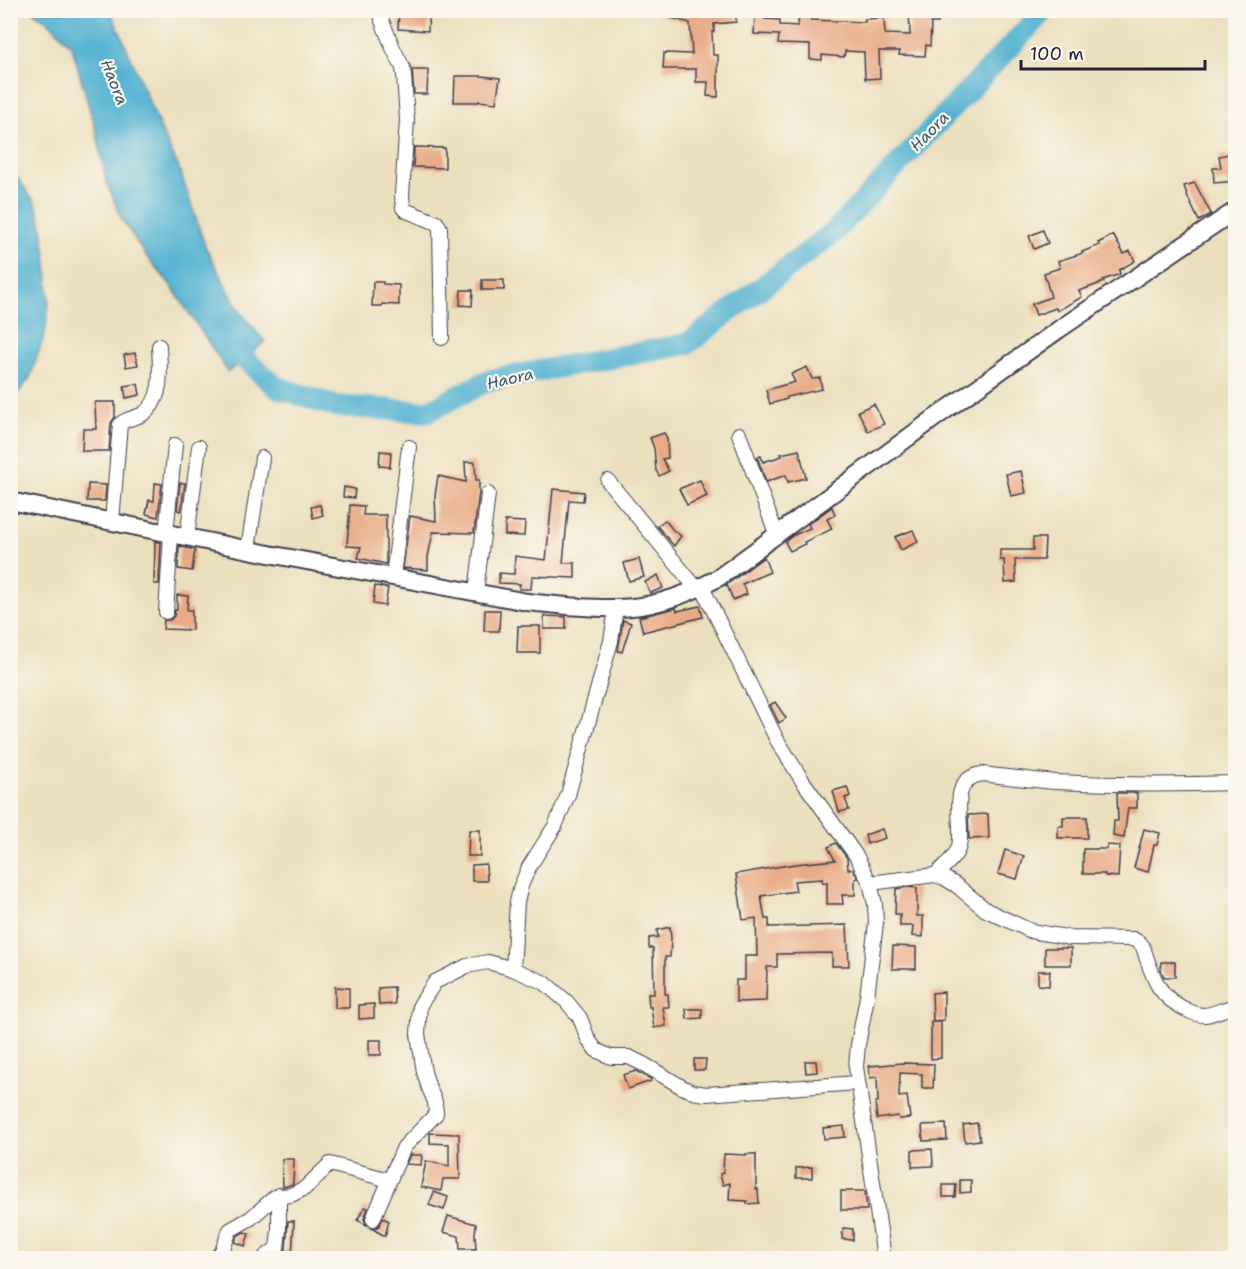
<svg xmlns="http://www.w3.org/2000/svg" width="1246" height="1269" font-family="'Shantell Sans',sans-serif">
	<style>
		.water { fill: #53b2d2; stroke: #3a6a86; stroke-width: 1.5 }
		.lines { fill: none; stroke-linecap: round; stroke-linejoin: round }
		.river { stroke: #53b2d2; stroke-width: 22 }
		.building { fill: #e8a984 }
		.minor-casing { stroke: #403e4e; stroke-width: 16 }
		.tertiary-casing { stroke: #403e4e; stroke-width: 20 }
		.minor { stroke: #fff; stroke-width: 14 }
		.tertiary { stroke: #fff; stroke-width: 16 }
		.labels { text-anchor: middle; stroke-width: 4.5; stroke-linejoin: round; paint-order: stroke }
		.water-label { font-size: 16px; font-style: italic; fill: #365c77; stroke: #fbf7ec }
	</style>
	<rect width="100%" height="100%" fill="#fbf7ec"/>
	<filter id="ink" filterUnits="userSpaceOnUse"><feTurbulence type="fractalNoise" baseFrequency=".0167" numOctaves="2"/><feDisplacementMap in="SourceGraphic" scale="12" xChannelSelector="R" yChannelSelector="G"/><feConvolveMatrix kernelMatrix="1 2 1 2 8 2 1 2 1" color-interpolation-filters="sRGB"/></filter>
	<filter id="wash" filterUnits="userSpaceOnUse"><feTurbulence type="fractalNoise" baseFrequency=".008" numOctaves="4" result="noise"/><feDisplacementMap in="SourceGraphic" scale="24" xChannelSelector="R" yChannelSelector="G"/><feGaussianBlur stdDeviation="1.35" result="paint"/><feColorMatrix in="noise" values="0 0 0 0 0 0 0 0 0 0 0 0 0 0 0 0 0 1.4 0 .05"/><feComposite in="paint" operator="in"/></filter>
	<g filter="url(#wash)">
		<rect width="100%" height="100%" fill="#ebdfbd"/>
		<!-- water -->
		<g class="water">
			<path d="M32,11H110L120,32L164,137L179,168L205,246L240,312L265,342L228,372L170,284L147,257L122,220L106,181L97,134L72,47L49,22Z"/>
			<path d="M11,169L36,204L41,220L47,263L49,302L45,333L30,378L11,402Z"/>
		</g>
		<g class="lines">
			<!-- river -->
			<path class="river" d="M224,337L228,344L276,387L335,406L427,412L489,380L687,344L834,232L1045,10"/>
		</g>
		<g id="blocks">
			<!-- building -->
			<g class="building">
				<path d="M399,10H429L428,31L398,29Z"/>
				<path d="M657,10H688L699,13V10H715V12L736,11V22L714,24V32H712L713,55H718V97L707,96L708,82H696V69H663L664,53L692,54L690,23L656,14Z"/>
				<path d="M909,10H938V23H931L930,46L926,45L925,56L899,55L900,51H879L880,78L865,79L864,52L845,51L844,57L822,55V60L810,59V45L778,44L779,35L754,34L755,14H765V19L780,20V25L798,26L799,14H811V20L865,22V19L884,18L885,34L910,35Z"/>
				<path d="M412,70H428L427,94H414Z"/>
				<path d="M455,76H481L500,78L496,103L479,101V102H454Z"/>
				<path d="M414,147L445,148V168L413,167Z"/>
				<path d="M1229,154L1232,167L1236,166V181L1214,183L1213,168H1221L1219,156Z"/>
				<path d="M1195,183L1211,214L1199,221L1189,200L1184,186Z"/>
				<path d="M1043,230L1048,243L1034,249L1029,236Z"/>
				<path d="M1113,235L1124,254L1130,251L1135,261L1119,270L1120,274L1103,280L1104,282L1079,291L1082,297L1057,311L1056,308L1036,315L1032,304L1051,297L1044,273L1060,268L1058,261L1083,253L1082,252L1100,245L1098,243Z"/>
				<rect x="482" y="280" width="22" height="10"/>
				<path d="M373,282H383V284L399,285V305L382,304V306H372Z"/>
				<path d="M461,290H473L472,306L460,305Z"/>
				<path d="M135,353L138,365L126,367L124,355Z"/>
				<path d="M807,367L812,379L820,378L822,389L787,397V399L770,404L766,390L795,382L791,374Z"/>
				<path d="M138,384L140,395L126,398L124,386Z"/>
				<path d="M95,402H115V417L111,423L109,451H82L83,429H96Z"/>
				<path d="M874,404L884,424L868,431L858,411Z"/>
				<path d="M664,433L667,438L668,458L662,459L669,471L659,476L656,470L654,448L650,438Z"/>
				<path d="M799,450L806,478L788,482L786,475L766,482L757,457L761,456L763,462L782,456L781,454Z"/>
				<path d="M380,451L391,452L390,467L379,466Z"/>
				<path d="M465,462H475L476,480H479V492L474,533L433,532L428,557V570L403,568L410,516L436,521L435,496L438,476L466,482Z"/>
				<path d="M1021,471L1026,493L1011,496L1006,474Z"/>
				<path d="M700,480L707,496L687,505L679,489Z"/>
				<path d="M155,483L162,484L158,517L146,514L149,500L154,501Z"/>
				<path d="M180,483H185L181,511L177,510Z"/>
				<path d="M88,484L106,485L105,501H87Z"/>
				<path d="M344,487L355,489L354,498L343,497Z"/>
				<path d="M553,489L584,492L583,501L569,500L563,563H575V578L532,576L531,589H519L520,584L499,583V573L514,574L515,556L546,560Z"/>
				<path d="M320,505L323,515L313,518L311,507Z"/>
				<path d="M350,505L364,506L363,515H386V564L358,558L361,547L347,546Z"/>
				<path d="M832,507L835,515L827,519L832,529L804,542L805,544L790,551L785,542L792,536L810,528L808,524Z"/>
				<path d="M665,520L673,530L681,536L674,546L657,526Z"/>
				<path d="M505,521L525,522L524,536L505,535Z"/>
				<path d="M913,530L918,542L901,550L895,537Z"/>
				<path d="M1033,538H1045L1044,560H1015L1016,582L1005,583L1004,560H1000V550H1033Z"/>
				<path d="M155,541L161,543L159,584H154Z"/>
				<path d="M179,546L195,550L192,571L178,569Z"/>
				<path d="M764,557L770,572L742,584L747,594L733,600L727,585L725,586Z"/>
				<path d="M639,559L644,577L629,581L624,563Z"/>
				<path d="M658,575L663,588L650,593L645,582Z"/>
				<path d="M375,586L388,588L385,606L373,604Z"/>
				<path d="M177,595L188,596L187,610H192V630L163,629L164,620H170L174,616L175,610H177Z"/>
				<path d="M700,606L703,617L643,632L639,617L676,608L677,611Z"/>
				<path d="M485,610H500L499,631H484Z"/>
				<path d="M544,616L566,617V629H544Z"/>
				<path d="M623,620L631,623L622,652L618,651Z"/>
				<path d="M518,626H540V653H517Z"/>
				<path d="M775,702L786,718L779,723L770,705Z"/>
				<path d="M847,787L850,796L845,798L849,810L839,812L833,791Z"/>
				<path d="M1117,793H1137V808H1128L1124,838L1113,836L1114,821H1118Z"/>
				<path d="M988,814L989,838L969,839L968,815Z"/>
				<path d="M1063,817H1087V838H1058V826H1063Z"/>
				<path d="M882,829L885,838L867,844L865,835Z"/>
				<path d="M1144,829L1160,833L1157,845H1154L1148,872L1134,868Z"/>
				<path d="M469,830H480V856H468Z"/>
				<path d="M836,843L847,858L848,869H853L858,878L855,879V895H842L843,904H827V882L823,883L822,879L794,881L796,891L761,896L765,919H769V927L847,925L849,966H832V953L777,954V967H767L766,1001L736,1002V980H745V956H757L756,918L743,920L736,874L795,864L835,860L828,847Z"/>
				<path d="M1107,845L1120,846L1118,877L1105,876V874H1083V849H1107Z"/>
				<path d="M1005,850L1024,856L1017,879L998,874Z"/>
				<path d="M486,864L487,881H472V865Z"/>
				<path d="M907,887L917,888V916H923V937L912,936L913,926H900V914H895L896,889Z"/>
				<path d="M670,927L671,938L670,957H665V994H668L669,1007H663L666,1026L654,1028L651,1007H649L648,994H654L653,948H649V938L658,937L657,930Z"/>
				<path d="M893,946L916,947V969H892Z"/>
				<rect x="1045" y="948" width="26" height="17"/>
				<path d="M1161,962H1175V977H1164L1161,970Z"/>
				<path d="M1038,971H1050L1049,986L1038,985Z"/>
				<path d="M335,987L349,988V1008H335Z"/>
				<path d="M394,987L395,1004L379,1005L378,988Z"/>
				<path d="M944,992V1020L933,1021L932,993Z"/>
				<path d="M374,1004V1018L359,1019V1005Z"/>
				<path d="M686,1009H702V1018L687,1019Z"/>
				<path d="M931,1022H941V1058L931,1059Z"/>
				<rect x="369" y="1040" width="12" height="15"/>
				<path d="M694,1059H706L705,1070H694Z"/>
				<path d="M805,1061H816L817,1072L806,1073Z"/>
				<path d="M903,1063L934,1064L933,1088H922V1074L900,1073L899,1097L907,1096L910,1118L899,1119L898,1116L877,1119L875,1102H878L877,1077L870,1078L869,1066Z"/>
				<path d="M636,1071L651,1079V1081L628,1089L623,1075Z"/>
				<path d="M977,1123L980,1140L965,1142L963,1125Z"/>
				<path d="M946,1124L947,1140L923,1141L922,1125Z"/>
				<path d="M844,1126L845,1137L824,1139L823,1128Z"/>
				<path d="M430,1133L459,1134L460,1179H443L441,1191L421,1187L426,1161L449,1166V1144L430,1143Z"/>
				<path d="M932,1149L933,1166L912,1167V1150Z"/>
				<path d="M724,1154L746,1155V1154H756V1189H758L759,1203L747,1204V1201L729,1200L730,1183L723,1185L720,1174L723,1173Z"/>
				<path d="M410,1155H422L421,1165L406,1164Z"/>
				<path d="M282,1159H294L293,1184L283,1187Z"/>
				<path d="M812,1167V1178H796V1168Z"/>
				<path d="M960,1180H971V1192L960,1193Z"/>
				<path d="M943,1185H956L955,1197H943Z"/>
				<path d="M841,1191H865L867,1210H841Z"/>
				<path d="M434,1192L448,1197L444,1210L429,1205Z"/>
				<path d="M365,1207L368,1208L364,1219L367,1225L357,1220Z"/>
				<path d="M448,1216L476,1224L475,1234L476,1249H460L459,1236L443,1232Z"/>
				<path d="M383,1218L389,1221L385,1236L371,1228H375L379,1226Z"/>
				<path d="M288,1221H294L292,1258H280L286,1249Z"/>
				<path d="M843,1228L853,1229V1240L842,1239Z"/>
				<path d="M244,1232L249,1234L245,1246L235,1242L237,1236Z"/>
			</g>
		</g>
	</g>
	<g filter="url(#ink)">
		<use href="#blocks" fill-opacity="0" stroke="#403e4e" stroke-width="1.5"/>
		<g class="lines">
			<!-- minor casing -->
			<g class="minor-casing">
				<g id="minor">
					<path d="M381,10L382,21L393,48L403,68L404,75L407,120L402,195L403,208L407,211L437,223L440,228L442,338"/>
					<path d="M739,434L777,536"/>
					<path d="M608,481L697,589"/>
					<path d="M112,522L120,424C127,418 136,418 143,414C164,400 160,368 159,346"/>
					<path d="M166,533L175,445"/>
					<path d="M187,537L199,447"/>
					<path d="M248,549L262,458"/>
					<path d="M393,577L409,447"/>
					<path d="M702,587L777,740L802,780L857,857L870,883L875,904L876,923L867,997L858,1045L856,1067L884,1258"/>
					<path d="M476,592L488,494"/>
					<path d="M166,612L171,534"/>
					<path d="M935,875C943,867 956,858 959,846C965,825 945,778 983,774C1007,777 1032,780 1056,782C1116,785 1176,785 1236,783"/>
					<path d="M870,883L935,875L944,878L956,885L986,910L1031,931L1071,938L1133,939L1140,943L1143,947C1153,976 1156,996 1187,1010C1192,1013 1199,1015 1205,1015C1214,1014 1223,1009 1232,1007L1236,1009"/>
					<path d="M513,969L517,902L521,886L529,867L555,826L568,795L611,641L616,608"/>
					<path d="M373,1219L404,1147L436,1114L435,1102L429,1088L424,1072L418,1034L420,1005L435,982L467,966L488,962L513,969L545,983L567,1002L580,1018L588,1039L596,1050L611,1057H629L645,1065L682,1087L693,1092L706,1094L857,1083"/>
					<path d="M216,1258L222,1251L230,1230L251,1218L275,1197L291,1195L305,1188L330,1164L389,1180"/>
					<path d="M264,1258L277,1248L279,1230V1195"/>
				</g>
			</g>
			<!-- tertiary casing -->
			<g class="tertiary-casing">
				<path id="tertiary" d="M10,501L269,554L527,602C556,605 586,609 616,608C651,608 687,595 718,578L936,417L1058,330L1236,210"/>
			</g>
			<!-- minor -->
			<use href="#minor" class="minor"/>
			<!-- tertiary -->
			<use href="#tertiary" class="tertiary"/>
		</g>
	</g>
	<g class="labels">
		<!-- water labels -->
		<g class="water-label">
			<text transform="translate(115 82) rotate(68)" y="6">Haora</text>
			<text transform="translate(929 131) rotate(-46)" y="6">Haora</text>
			<text transform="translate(510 378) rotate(-13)" y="6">Haora</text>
		</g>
	</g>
	<!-- margin -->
	<rect width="1246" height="1269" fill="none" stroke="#fbf7ec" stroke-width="36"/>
	<!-- scale -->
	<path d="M1021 60v9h184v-9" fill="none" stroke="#22223b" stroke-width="3"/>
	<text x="1030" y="60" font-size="18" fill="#22223b" stroke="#fbf7ec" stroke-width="4.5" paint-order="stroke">100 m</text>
</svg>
